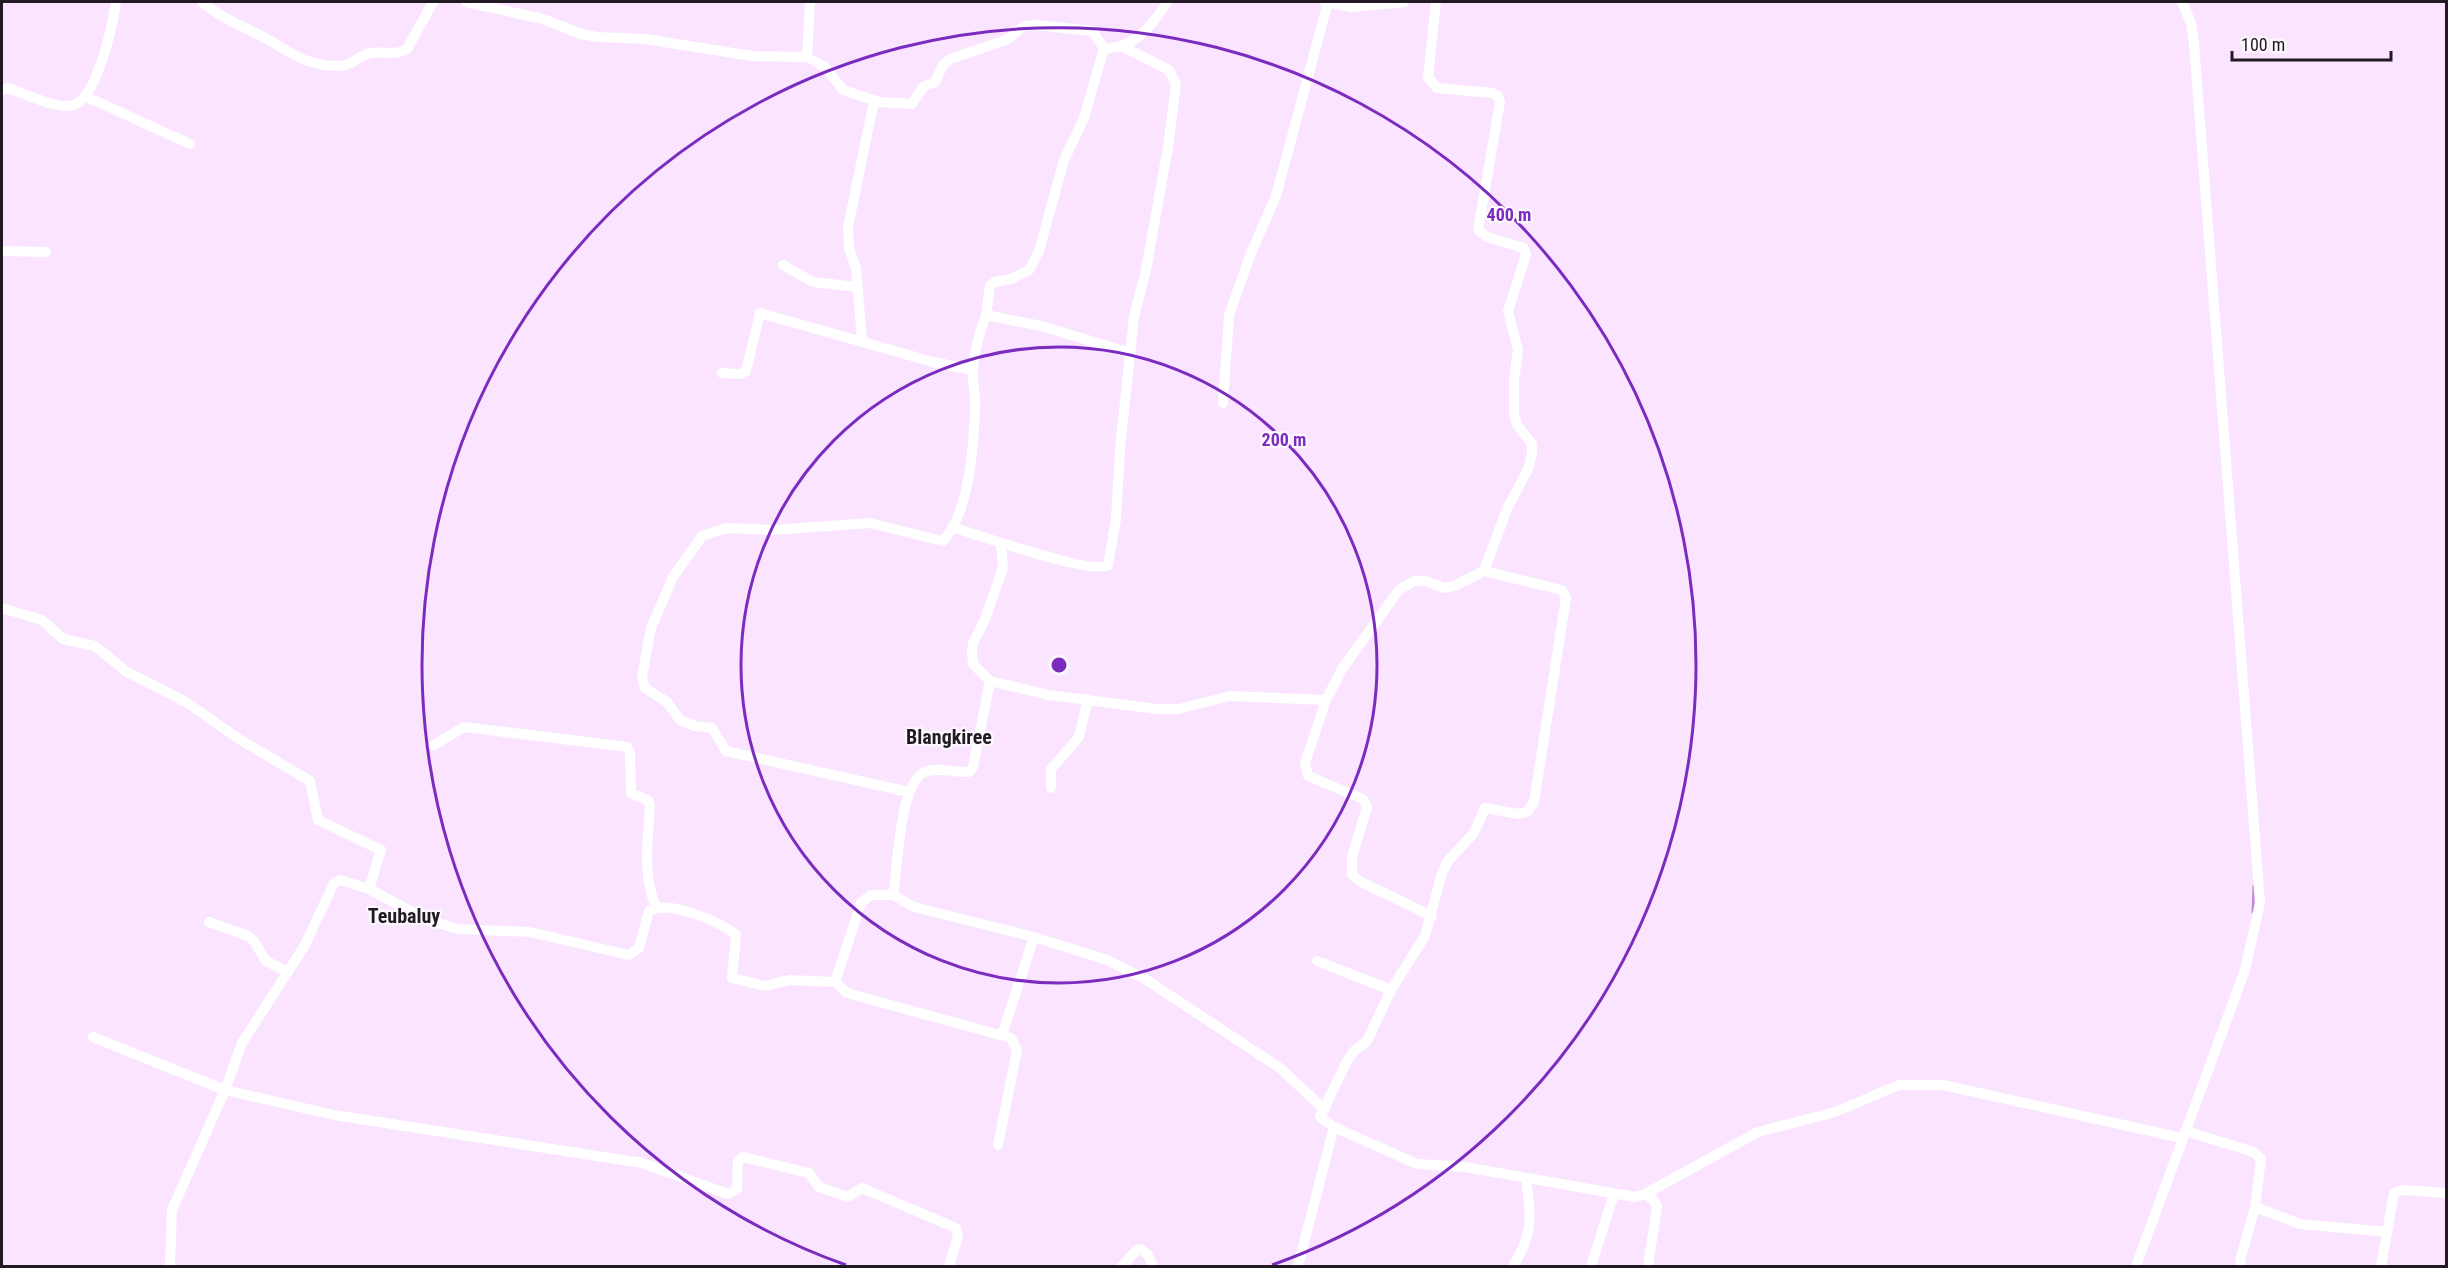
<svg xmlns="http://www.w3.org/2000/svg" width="2448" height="1268" font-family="'Roboto Condensed',sans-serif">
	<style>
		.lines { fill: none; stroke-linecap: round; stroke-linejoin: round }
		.stream { stroke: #c88bd5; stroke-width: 3 }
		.street { stroke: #fff; stroke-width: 10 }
		.ring { fill: none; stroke: #7b2cbf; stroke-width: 3 }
		.labels { text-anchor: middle; stroke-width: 4.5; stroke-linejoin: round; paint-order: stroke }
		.quarter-label { font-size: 20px; font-weight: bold; fill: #221a23; stroke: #fcf8fd }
		.centre { fill: #7b2cbf; stroke: #fcf8fd; stroke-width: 3 }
		.ring-label { font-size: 18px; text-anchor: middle; font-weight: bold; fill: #7b2cbf; stroke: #fcf8fd; stroke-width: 4.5; stroke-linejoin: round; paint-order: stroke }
	</style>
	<rect width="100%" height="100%" fill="#fae4ff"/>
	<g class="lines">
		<!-- stream -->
		<path class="stream" d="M2253,912L2254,886"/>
		<!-- street -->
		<g class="street">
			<path d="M202,2C222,19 243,26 265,38C294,54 302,64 337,66C351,67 359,55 371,53C384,51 396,56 407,49L433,2"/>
			<path d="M466,2L543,19L581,34L598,37L645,39L752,56L807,57L825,67L843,90L879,102L912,104L923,87L935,82L943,65L950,59L1006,40L1024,26L1036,25L1092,31L1104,48L1084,118L1064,160L1039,251L1029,270L1011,279L995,282L990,286L986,315"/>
			<path d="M1324,2L1352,7L1404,2"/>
			<path d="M1436,2L1428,77L1437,88L1492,93L1498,96L1500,102L1478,230L1487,237L1524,248L1526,255L1508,311L1518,350L1514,381V414L1517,425L1532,444V452L1529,467L1507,509L1484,571L1562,590L1566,598L1534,802L1528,811L1519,814L1485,808L1474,833L1448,861L1442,873L1425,936L1391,990L1367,1041L1354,1051L1347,1061L1320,1117L1334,1127L1417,1164L1465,1167L1635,1197L1645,1194L1758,1132L1835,1112L1899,1085H1943L2182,1138"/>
			<path d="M1104,48C1132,51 1154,24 1167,2"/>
			<path d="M807,57L810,2"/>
			<path d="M2,90L8,88C26,94 51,107 70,106C96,105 113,23 116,2"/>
			<path d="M87,97L190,144"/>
			<path d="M2,251L46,252"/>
			<path d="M783,265L813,282L857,287"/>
			<path d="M862,340L856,268L849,249L848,227L874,101"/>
			<path d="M722,373L740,374L746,371L760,313L933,362L973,370"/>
			<path d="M1223,403L1229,315L1251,253L1276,196L1328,2"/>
			<path d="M952,527C975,534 1095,576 1108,565L1116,519L1120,448L1134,317L1146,270L1168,147L1176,84L1169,70L1122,46"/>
			<path d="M1001,543L1003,568L985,619L973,643L972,654L973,664L990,681L1049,695L1157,709H1178L1230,696L1326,700"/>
			<path d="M2,608L42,620L63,639L95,646L127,672L186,702L239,739L310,781L318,820L381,850L369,889L423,918L457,929L530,932L629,955L639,948L649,911C667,899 722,922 736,935L732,978L765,986L789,980L835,982L861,903L871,895H893L914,907L1034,937L1107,960L1145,979L1280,1068L1324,1109"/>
			<path d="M434,745L464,727L627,747L630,753L631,793L649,801L650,806C648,839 642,875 656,907"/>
			<path d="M1051,788V769L1079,737L1088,699"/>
			<path d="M909,792L726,751L712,728L695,726L680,720L667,702L645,688L642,677L651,628L673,577L702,536L726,528L773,530L870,523L943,541C970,512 974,444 975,405C976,393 971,380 973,368C975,351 980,330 986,315L1041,326L1131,353"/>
			<path d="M893,895C898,867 899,787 923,773C934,766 956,773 969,772L973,767L990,681"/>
			<path d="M1432,916L1359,881L1352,874V857L1367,807L1363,799L1308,776L1305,763L1326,700L1342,669L1399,590L1414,581H1426L1444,588L1454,586L1484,571"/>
			<path d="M209,922L248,936L254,941L266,961L288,972"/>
			<path d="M1317,961L1391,990"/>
			<path d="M835,982L847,993L1011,1038L1017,1050L998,1145"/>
			<path d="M1002,1035L1034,937"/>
			<path d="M93,1037L225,1090L334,1115L642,1163L728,1194L737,1189L738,1161L743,1157L809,1173L819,1187L848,1197L862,1188L956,1228L958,1237L949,1266"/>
			<path d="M2185,1131L2254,1152L2261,1159L2255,1207L2240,1261L2241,1266"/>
			<path d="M1645,1194L1653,1199L1657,1207L1648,1266"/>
			<path d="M2255,1207L2300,1224L2387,1232"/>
			<path d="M170,1266L172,1210L225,1090L242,1043L305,945L334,883L340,880L369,889"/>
			<path d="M1122,1266L1137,1250L1141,1249L1148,1255L1153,1266"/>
			<path d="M1298,1266L1334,1127"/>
			<path d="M1513,1266C1534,1234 1531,1215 1526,1178"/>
			<path d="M1591,1266L1614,1194"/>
			<path d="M2136,1266L2245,970L2260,903L2194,44L2191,23L2182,2"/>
			<path d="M2381,1266L2394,1193L2403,1190L2446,1193"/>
		</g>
	</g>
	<!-- distance rings -->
	<g class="ring">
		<circle cx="1059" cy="665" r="318"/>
		<path d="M846 1265A637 637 0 1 1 1272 1265"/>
	</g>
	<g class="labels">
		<!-- quarter labels -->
		<g class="quarter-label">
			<text x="949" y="744">Blangkiree</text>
			<text x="404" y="923">Teubaluy</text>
		</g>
	</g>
	<circle cx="1059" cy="665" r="9" class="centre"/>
	<g class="ring-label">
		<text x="1509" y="221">400 m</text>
		<text x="1284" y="446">200 m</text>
	</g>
	<!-- border -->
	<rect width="2448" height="1268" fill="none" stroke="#221a23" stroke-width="6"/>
	<!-- scale -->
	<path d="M2232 51v9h159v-9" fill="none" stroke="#221a23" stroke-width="3"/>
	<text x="2241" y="51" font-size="18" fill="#221a23" stroke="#fcf8fd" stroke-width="4.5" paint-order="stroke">100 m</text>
</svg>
